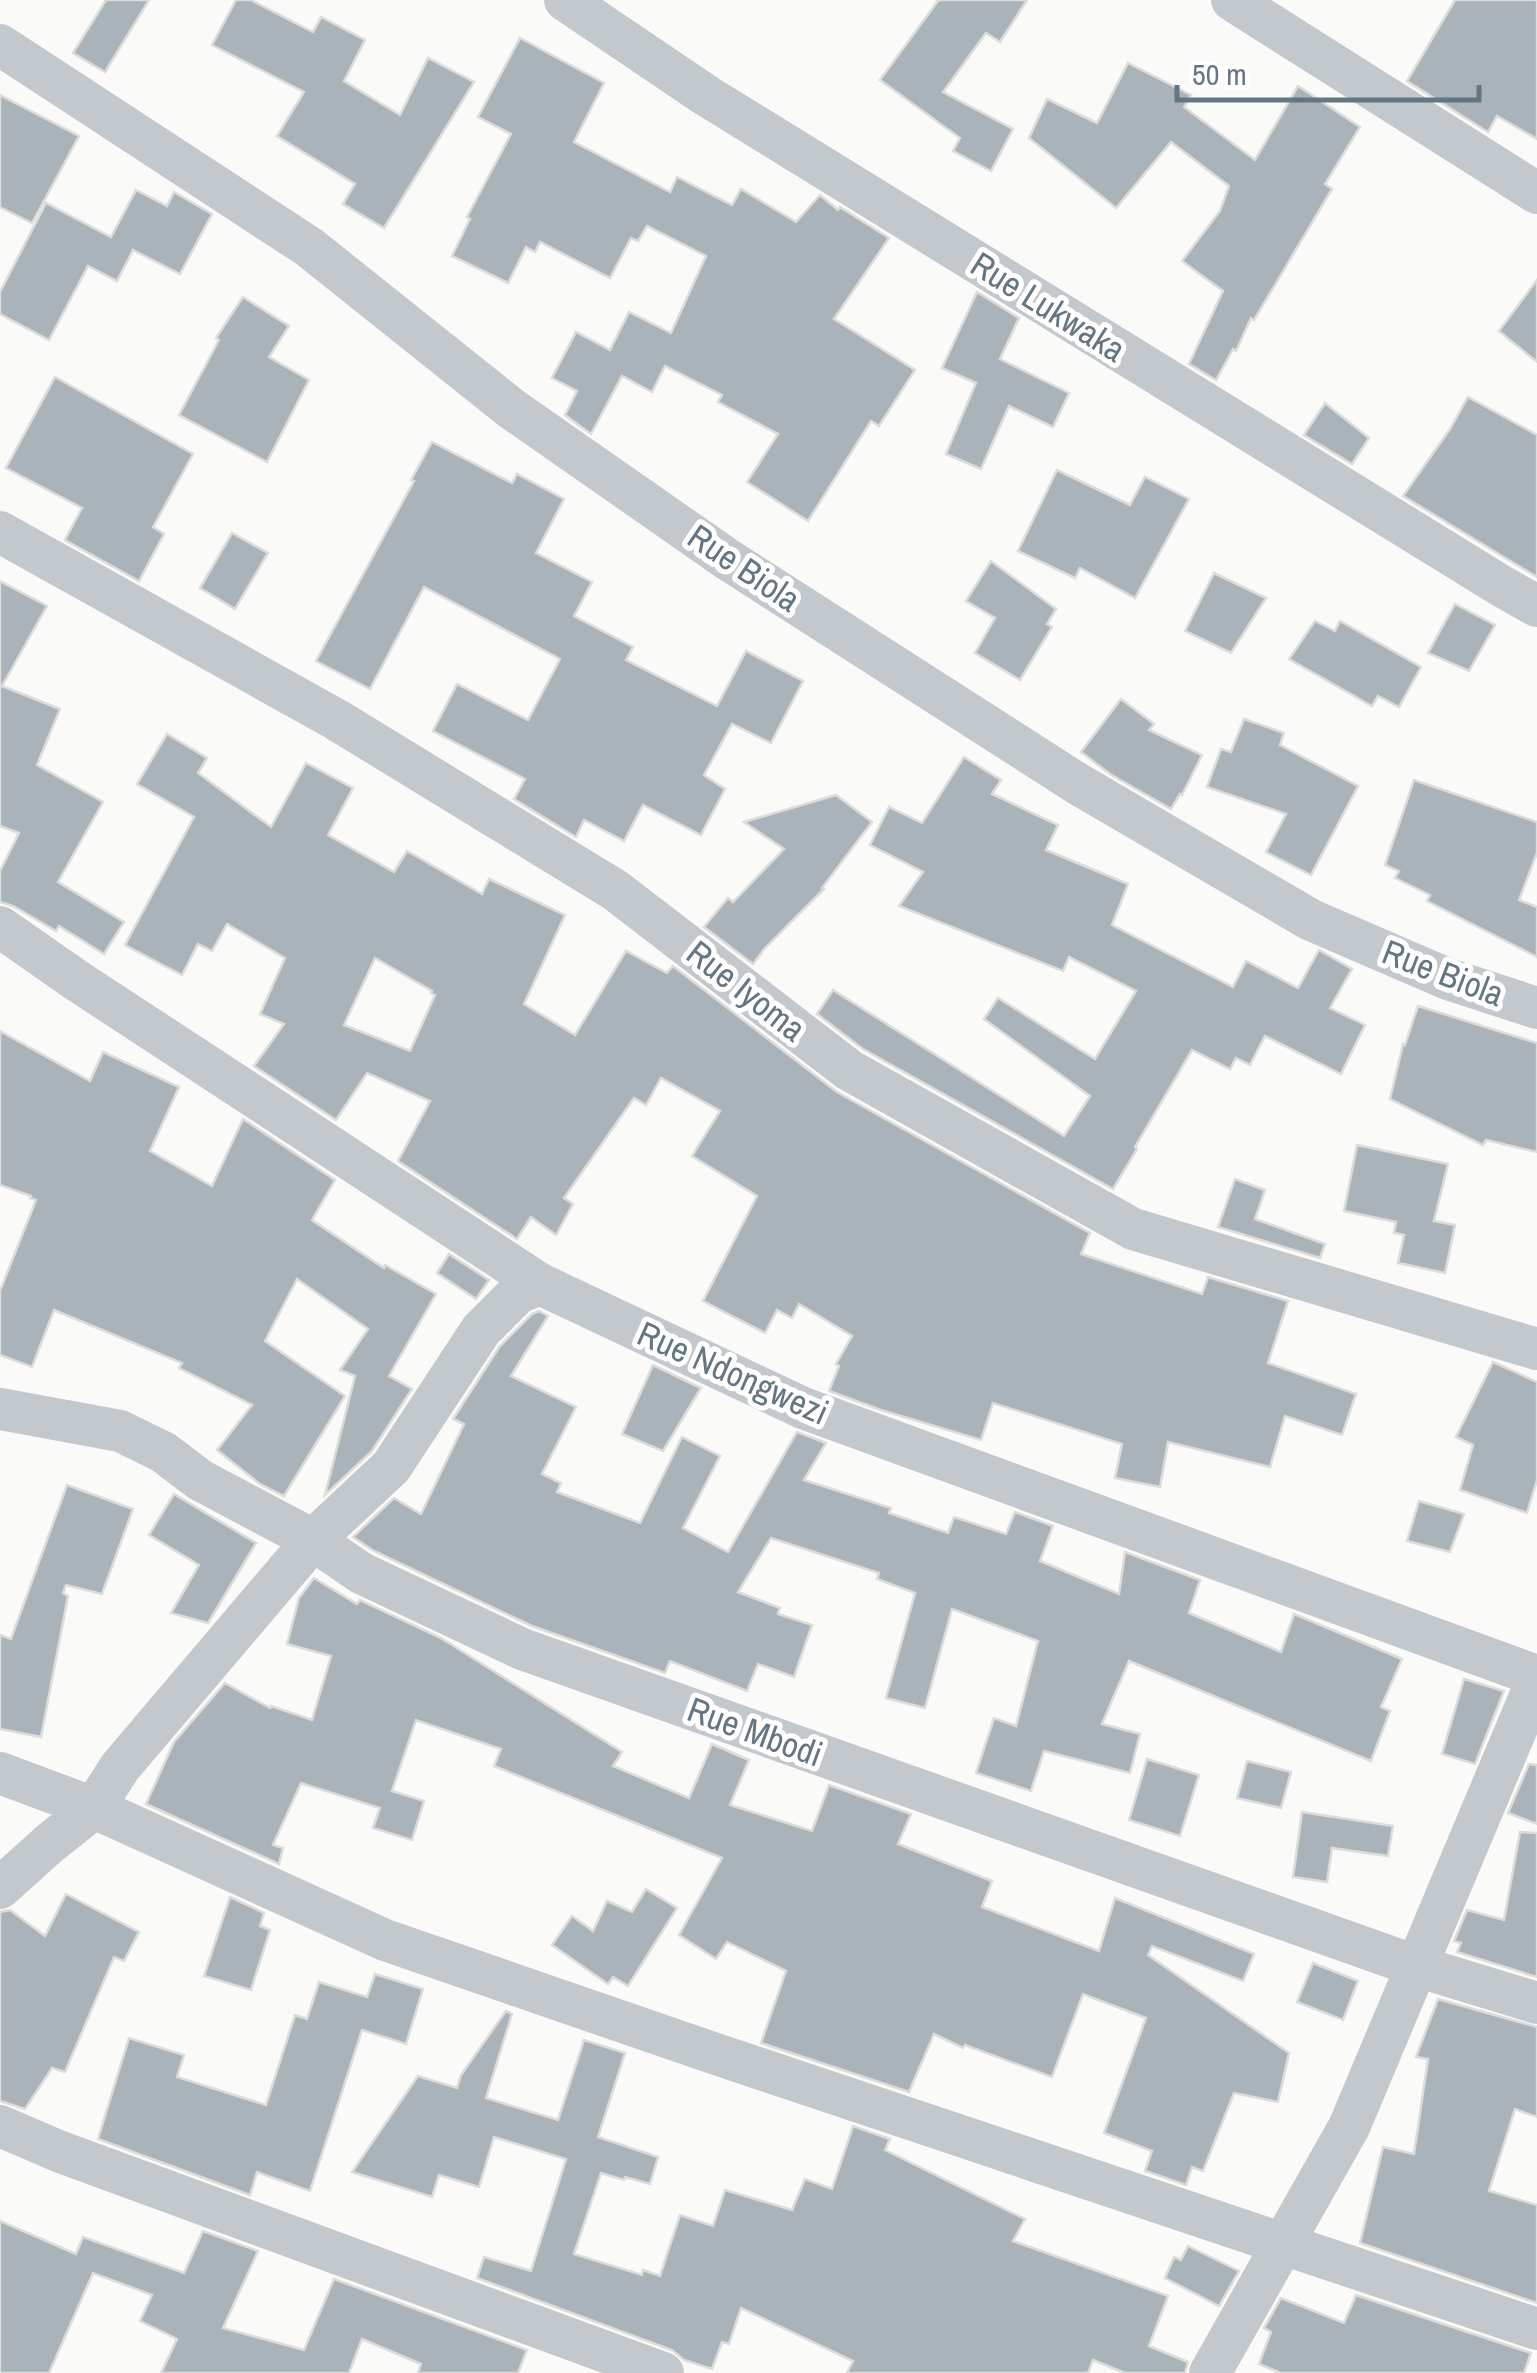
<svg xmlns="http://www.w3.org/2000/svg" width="1537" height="2373" font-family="'Archivo Narrow',sans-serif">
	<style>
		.building { fill: #aab3b9; stroke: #dcdcda; stroke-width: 2.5; fill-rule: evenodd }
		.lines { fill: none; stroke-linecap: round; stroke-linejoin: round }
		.minor { stroke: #c3c8cc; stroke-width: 42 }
		.labels { text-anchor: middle; stroke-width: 10; stroke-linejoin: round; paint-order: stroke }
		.street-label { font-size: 35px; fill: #657683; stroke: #fff }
	</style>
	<rect width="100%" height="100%" fill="#fafaf8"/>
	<!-- building -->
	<g class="building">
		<path d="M106,0H149L105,72L73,53Z"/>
		<path d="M236,0H251L313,32L321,17L365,40L344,81L400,115L428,58L474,82L384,228L343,204L355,184L277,136L304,92L212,45Z"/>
		<path d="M936,0H1027L1000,42L986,33L943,92L1013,129L991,171L953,151L960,138L880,80L938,1Z"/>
		<path d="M1455,0H1537V139L1497,116L1488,132L1407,81Z"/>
		<path d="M520,38L604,83L574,142L670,192L677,177L732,205L741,189L796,222L820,195L838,210L840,207L889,238L834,319L915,370L879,426L871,421L808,521L747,482L778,434L718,402L722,395L665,366L652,392L622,376L591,434L565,415L577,391L552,378L576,332L610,350L629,312L671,333L706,256L647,226L638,241L631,238L610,278L540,242L535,252L526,247L508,283L452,256L470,219L467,217L511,134L478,117Z"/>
		<path d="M1128,63L1191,95L1184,107L1255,160L1298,86L1360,127L1325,184L1332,189L1254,320L1251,318L1236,351L1233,349L1216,380L1189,364L1223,291L1182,261L1220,211L1229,186L1171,142L1116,208L1029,138L1047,99L1097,123Z"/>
		<path d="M0,95L79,136L32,223L0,207Z"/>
		<path d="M136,190L167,206L174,192L212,214L180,274L133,250L117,281L88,266L49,340L0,314V292L46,203L111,237Z"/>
		<path d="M1537,280V362L1499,331Z"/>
		<path d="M977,292L1019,318L1000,359L1069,393L1053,427L1009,406L981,469L946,454L976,383L942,368Z"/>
		<path d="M243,297L289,326L269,357L309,380L267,462L179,415L219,340L216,338Z"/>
		<path d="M55,377L193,454L153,527L164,534L139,581L65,540L82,508L6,468Z"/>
		<path d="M1468,397L1537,435V577L1403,496L1450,429Z"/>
		<path d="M1325,403L1369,438L1352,464L1304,435Z"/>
		<path d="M432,442L512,483L517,474L564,499L536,553L592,582L574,616L633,647L626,660L717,706L746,651L803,681L771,743L732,724L704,775L725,789L701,835L643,805L624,841L584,820L576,837L514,799L525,779L433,731L457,684L528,720L560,659L424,587L370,689L316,661L414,481L411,480Z"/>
		<path d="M1057,470L1130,505L1145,477L1189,499L1135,598L1080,568L1075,578L1018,551Z"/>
		<path d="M232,533L268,553L235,609L200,588Z"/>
		<path d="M991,561L1056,609L1047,624L1052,627L1020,680L975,653L995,618L966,601Z"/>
		<path d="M1214,573L1266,598L1231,653L1185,631Z"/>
		<path d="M0,581L47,606L2,686L60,709L37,765L103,802L58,882L124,922L104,954L59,926L56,931L13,906L0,902V871L19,833L0,826Z"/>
		<path d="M1455,604L1495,625L1469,671L1428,653Z"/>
		<path d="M1315,621L1335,631L1340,621L1421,667L1399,707L1378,696L1372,706L1289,659Z"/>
		<path d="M1121,699L1154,724L1149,730L1202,755L1182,795L1180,794L1171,809L1110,774L1081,752Z"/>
		<path d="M1244,719L1284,733L1280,745L1358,786L1311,875L1266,852L1286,814L1207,787L1221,749L1231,752Z"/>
		<path d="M167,734L207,758L198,773L271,827L306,763L353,788L328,835L394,872L407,851L482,894L489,879L565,915L524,1004L575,1035L626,951L667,973L673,966L837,1092L1090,1233L1081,1254L1202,1294L1208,1277L1288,1301L1268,1363L1356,1394L1342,1435L1285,1416L1270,1467L1168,1442L1160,1487L1115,1478L1122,1444L993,1403L981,1440L881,1410L829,1391L839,1366L836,1364L852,1336L799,1304L792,1318L777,1310L765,1333L703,1301L757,1196L692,1156L720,1111L661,1078L646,1105L634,1098L564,1198L573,1204L556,1235L531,1217L517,1239L398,1161L430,1101L367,1073L336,1120L254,1066L284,1024L260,1014L285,958L227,924L212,951L198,944L182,975L125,945L194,817L137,784ZM375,958L432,991L431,993L435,995L410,1051L344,1025Z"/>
		<path d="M964,757L1001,780L992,794L1058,825L1046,850L1128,884L1112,925L1233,987L1246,961L1298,988L1319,950L1352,969L1330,1008L1365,1025L1341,1074L1265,1036L1250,1065L1236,1058L1230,1069L1192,1050L1135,1147L1137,1149L1113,1189L863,1049L817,1014L833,990L1064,1136L1090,1096L984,1019L998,998L1095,1059L1136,991L1069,957L1063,971L899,906L923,872L870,845L889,807L922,823Z"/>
		<path d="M1414,780L1537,822V853L1519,900L1537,907V957L1427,901L1430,895L1395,878L1399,871L1385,865Z"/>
		<path d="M836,795L872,822L822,888L824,889L765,948L753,964L704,927L728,898L733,902L784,849L744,822Z"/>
		<path d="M1418,1006L1537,1043V1152L1486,1140L1483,1145L1390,1099L1403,1044L1405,1045Z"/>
		<path d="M0,1031L90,1081L103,1052L179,1087L150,1151L212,1186L243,1119L335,1180L312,1220L384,1268L385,1265L436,1294L389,1376L412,1389L372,1451L325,1495L355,1376L340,1370L368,1329L297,1279L265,1341L345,1396L284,1496L260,1484L217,1450L252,1405L179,1368L182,1363L54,1310L32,1367L0,1355V1291L36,1200L30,1198L31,1196L0,1185Z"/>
		<path d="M1357,1145L1448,1164L1434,1221L1455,1225L1445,1273L1398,1263L1404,1235L1394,1233L1396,1222L1344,1211Z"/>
		<path d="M1235,1179L1265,1190L1255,1219L1325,1244L1320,1258L1218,1227Z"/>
		<path d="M449,1254L489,1280L476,1299L437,1273Z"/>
		<path d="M539,1311L548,1316L511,1376L576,1407L542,1474L561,1483L557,1492L640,1523L682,1437L720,1456L683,1528L728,1552L797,1432L826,1443L804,1480L891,1508L889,1513L948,1533L954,1517L1006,1534L1015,1512L1053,1526L1040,1561L1119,1594L1125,1552L1200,1580L1189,1613L1281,1652L1294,1614L1402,1659L1381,1707L1390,1711L1371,1761L1129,1661L1102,1724L1140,1734L1130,1773L1044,1751L1031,1791L976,1773L994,1718L1016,1726L1038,1641L952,1609L925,1708L886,1698L915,1593L877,1579L879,1573L771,1538L738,1592L780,1608L778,1614L812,1625L794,1677L758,1664L747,1691L670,1661L665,1673L532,1626L374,1551L353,1537L394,1498L421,1514L464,1424L453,1419L500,1346L532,1314Z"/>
		<path d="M1493,1362L1537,1382V1480L1527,1513L1460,1490L1473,1445L1456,1437Z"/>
		<path d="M653,1365L701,1388L663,1451L622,1434Z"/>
		<path d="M67,1485L133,1509L102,1594L66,1585L63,1593L68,1596L41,1737L0,1729V1635L11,1639Z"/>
		<path d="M174,1494L256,1543L208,1623L171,1613L199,1565L149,1535Z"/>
		<path d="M1419,1501L1464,1514L1450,1552L1407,1541Z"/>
		<path d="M314,1578L357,1604L360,1600L441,1638L622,1752L613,1766L689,1798L712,1744L749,1760L730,1805L812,1831L829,1785L911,1814L898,1844L992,1881L982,1907L1099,1951L1115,1898L1254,1954L1243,1981L1152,1946L1148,1955L1289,2053L1278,2102L1234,2093L1203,2171L1192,2167L1186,2185L1145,2171L1152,2151L1104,2133L1146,2018L1083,1994L1052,2077L965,2045L963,2048L934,2034L909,2092L761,2043L786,1971L727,1942L716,1959L679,1935L722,1858L494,1766L501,1749L416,1720L392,1791L424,1801L412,1840L373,1828L380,1808L301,1783L273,1845L283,1848L279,1864L146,1804L174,1742L225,1683L270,1708L271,1706L312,1720L331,1656L287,1644L299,1598Z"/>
		<path d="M1464,1679L1504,1691L1475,1764L1442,1754Z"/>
		<path d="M1147,1759L1199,1775L1180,1836L1129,1820Z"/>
		<path d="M1247,1761L1291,1772L1281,1808L1237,1798Z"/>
		<path d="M1529,1764L1537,1765V1824L1508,1813Z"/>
		<path d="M1302,1812L1393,1826L1388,1856L1332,1848L1327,1882L1293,1877Z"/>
		<path d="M1520,1832L1537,1833V1977L1457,1952L1461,1943L1454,1941L1467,1910L1504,1920Z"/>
		<path d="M646,1889L677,1908L628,1986L613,1977L608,1984L552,1945L572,1916L593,1931L607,1901L632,1912Z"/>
		<path d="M66,1894L139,1932L124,1961L114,1957L65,2072L52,2068L25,2109L0,2101V1912L10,1910L45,1936Z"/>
		<path d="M230,1897L264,1913L260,1926L270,1930L251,1990L204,1976Z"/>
		<path d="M1313,1963L1358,1981L1343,2020L1297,2002Z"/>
		<path d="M375,1974L423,1989L406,2044L362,2030L310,2191L257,2172L250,2195L98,2139L129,2038L184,2055L177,2077L266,2105L295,2015L307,2019L319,1982L367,1997Z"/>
		<path d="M1438,1999L1537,2027V2117L1515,2109L1489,2191L1537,2205V2303L1360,2243L1383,2147L1414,2154L1428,2059L1416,2057Z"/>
		<path d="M506,2011L512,2014L486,2098L558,2120L584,2040L625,2053L598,2137L658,2157L650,2184L625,2177L624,2180L601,2173L574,2254L642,2275L643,2270L660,2276L680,2215L713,2226L725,2190L792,2210L805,2179L832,2189L853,2126L890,2139L885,2150L1025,2219L1013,2241L1168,2296L1149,2346L1188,2362L1185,2373H1125L1093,2360L1088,2373H847L853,2361L741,2308L729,2344L722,2342L712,2369L684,2360L672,2350L477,2278L484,2257L531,2271L566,2159L494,2137L479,2187L439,2175L432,2197L352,2172L418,2076L457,2088L461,2075Z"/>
		<path d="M0,2221L76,2254L83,2237L184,2273L203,2231L258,2251L223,2328L304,2350L334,2279L527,2350L518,2373H418L421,2364L362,2339L349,2373H161L177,2339L140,2321L152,2295L93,2273L49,2373H0Z"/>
		<path d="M1188,2246L1239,2271L1219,2306L1165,2278L1174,2257L1181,2260Z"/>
		<path d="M1356,2295L1531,2353L1524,2373H1281L1259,2364L1271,2332L1264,2328L1281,2298L1344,2323Z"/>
	</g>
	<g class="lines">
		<!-- minor -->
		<g class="minor">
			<path d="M565,0L707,96L1503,587L1537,606"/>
			<path d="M1232,0L1537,193"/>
			<path d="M0,45L309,247L512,409L727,559L1078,784L1311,920L1448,979L1537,1008"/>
			<path d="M0,532L337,720L615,890L849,1070L1133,1229L1537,1349"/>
			<path d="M0,927L76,980L540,1284L803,1408L1537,1676"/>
			<path d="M0,1409L120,1431L163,1452L200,1480L313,1540L361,1573L522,1649L1416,1966L1537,2003"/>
			<path d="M0,1773L94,1808L385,1940L713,2053L1537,2329"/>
			<path d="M0,1888L50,1843L94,1808L120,1767L313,1540L391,1467L481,1330L518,1293L540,1284"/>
			<path d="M0,2126L58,2151L663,2373"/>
			<path d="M1210,2373L1349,2127L1537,1680"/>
		</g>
	</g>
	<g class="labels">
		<!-- street labels -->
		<g class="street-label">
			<text transform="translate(1048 307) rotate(32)" y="12">Rue Lukwaka</text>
			<text transform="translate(744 568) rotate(34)" y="12">Rue Biola</text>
			<text transform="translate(1443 973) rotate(21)" y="12">Rue Biola</text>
			<text transform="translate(746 991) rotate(38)" y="12">Rue Iyoma</text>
			<text transform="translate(733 1373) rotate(24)" y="12">Rue Ndongwezi</text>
			<text transform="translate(755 1732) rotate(20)" y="12">Rue Mbodi</text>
		</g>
	</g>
	<!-- scale -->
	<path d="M1177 85v15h302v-15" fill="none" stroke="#657683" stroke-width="5"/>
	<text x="1192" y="85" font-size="30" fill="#657683" stroke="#ffffff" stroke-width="8" paint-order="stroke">50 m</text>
</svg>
